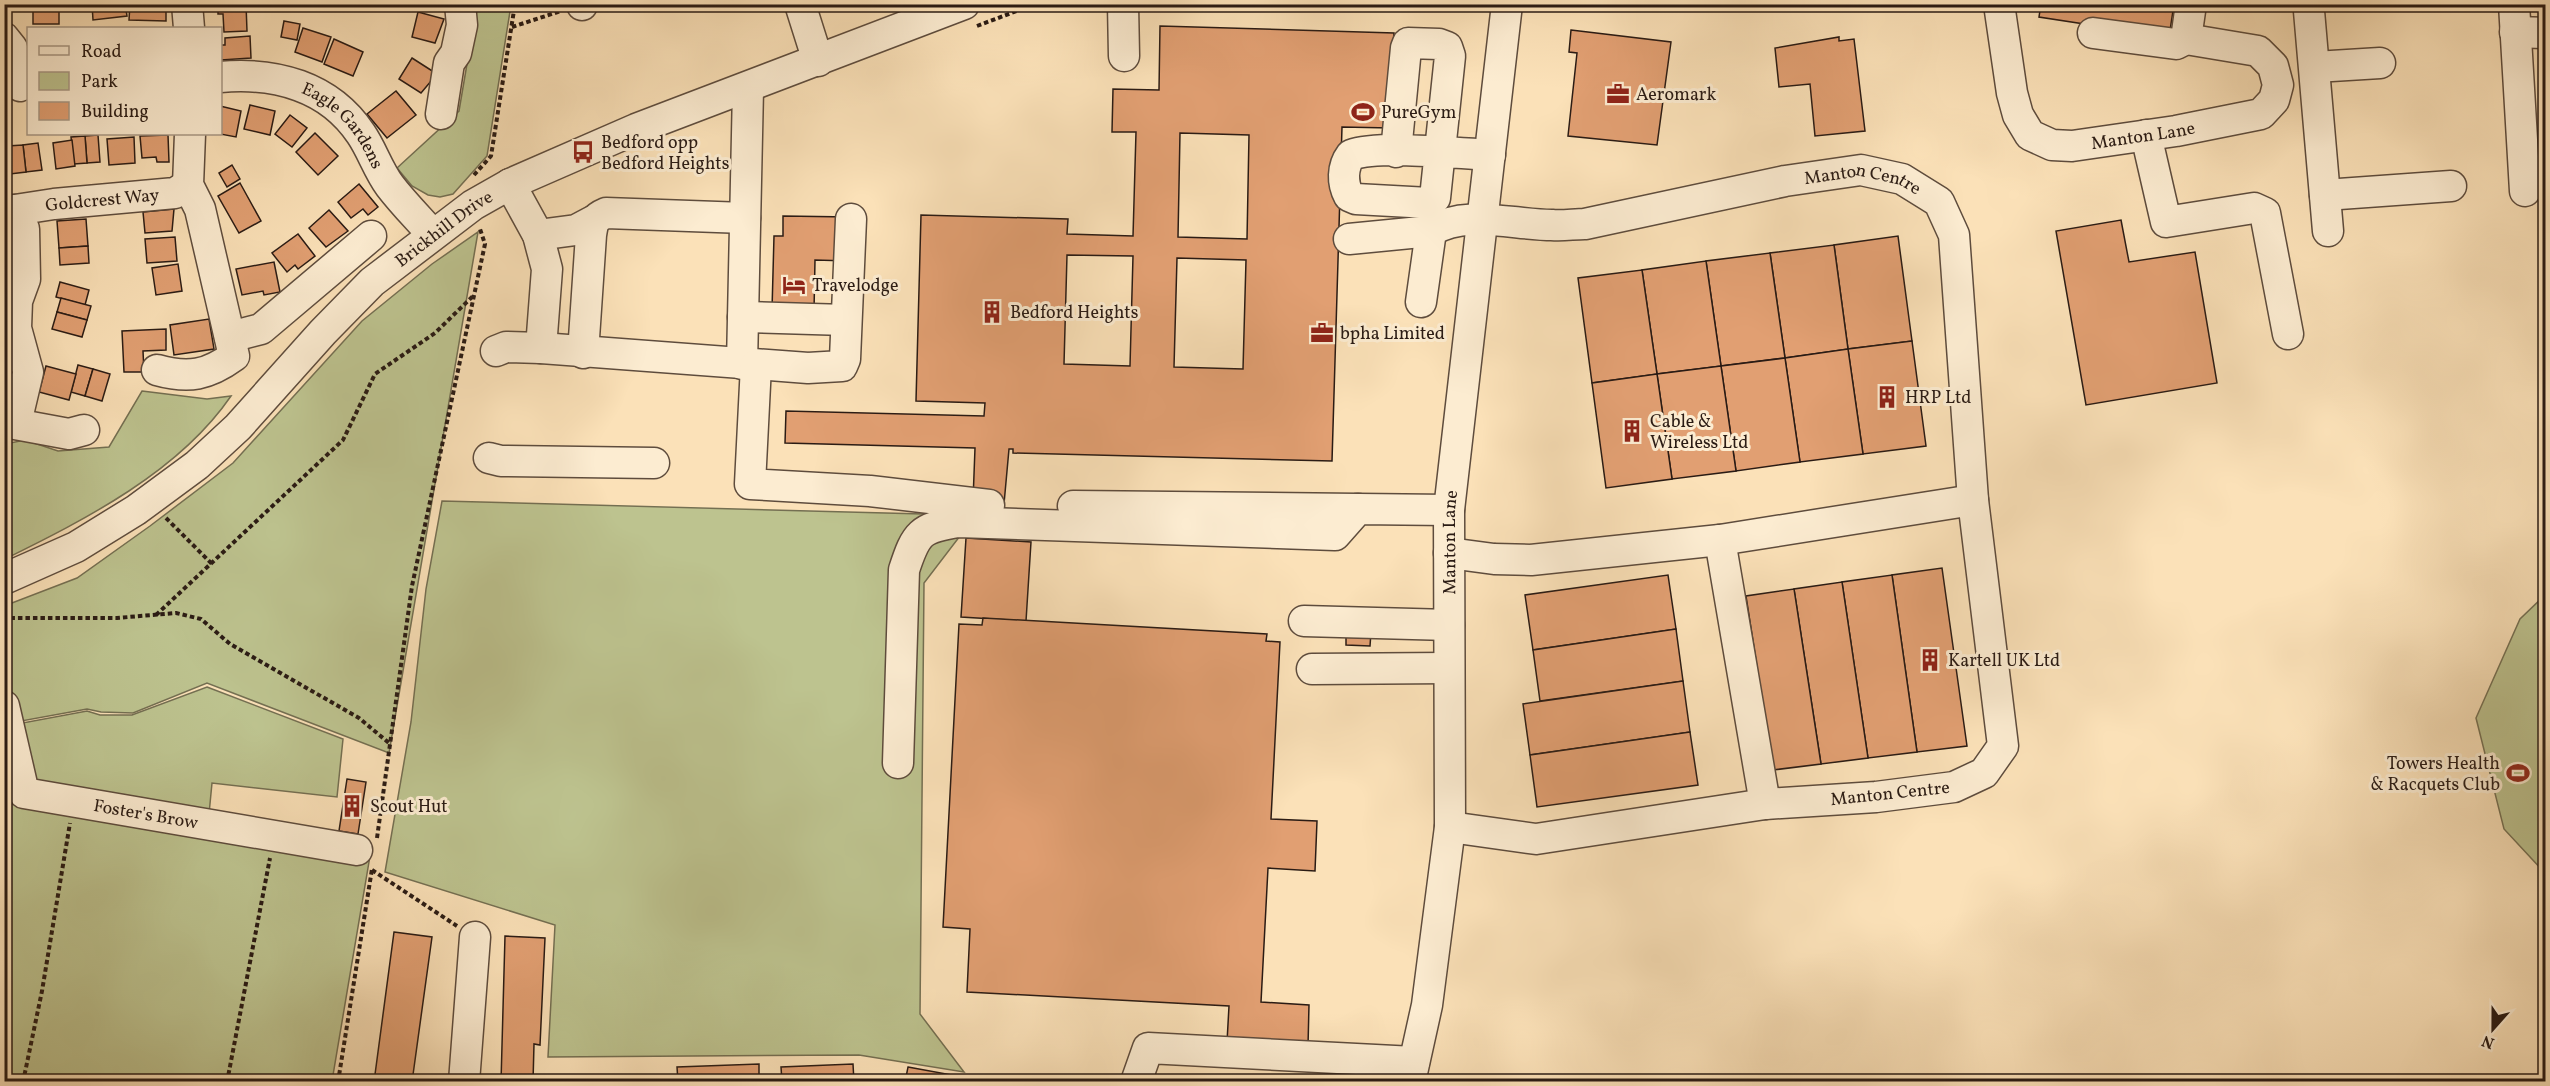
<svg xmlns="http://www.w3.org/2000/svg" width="2550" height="1086" font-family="Vollkorn,serif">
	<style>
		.green { fill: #bdc38f; stroke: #746f52; stroke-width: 1.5 }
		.building { fill: #e19f72; stroke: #2a1b14; stroke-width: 1.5; fill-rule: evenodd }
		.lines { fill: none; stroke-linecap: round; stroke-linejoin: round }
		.minor-casing { stroke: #5e4c3d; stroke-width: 33 }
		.path { stroke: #2a1b14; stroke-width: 4; stroke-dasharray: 4.5 3; stroke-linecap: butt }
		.minor { stroke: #fcecd1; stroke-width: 30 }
		.labels { text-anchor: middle; stroke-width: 6; stroke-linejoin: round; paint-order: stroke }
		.poi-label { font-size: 18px; fill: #2a1b14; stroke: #fcecd1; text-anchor: start }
		.street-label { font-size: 18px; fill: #2a1b14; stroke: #fcecd1 }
	</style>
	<rect width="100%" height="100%" fill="#fbe1b8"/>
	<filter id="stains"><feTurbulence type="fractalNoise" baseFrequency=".00333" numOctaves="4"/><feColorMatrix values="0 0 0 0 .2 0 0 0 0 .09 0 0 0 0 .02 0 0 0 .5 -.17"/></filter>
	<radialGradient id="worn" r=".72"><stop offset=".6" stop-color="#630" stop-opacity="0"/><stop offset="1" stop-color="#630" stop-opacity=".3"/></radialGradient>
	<!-- green -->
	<g class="green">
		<path d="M477,5H511L487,156L453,194L440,197L428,195L412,186L397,168L459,111Z"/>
		<path d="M478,232L389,753L207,683L133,713L101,712L87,709L16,722L5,668L4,606L77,578L150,526L233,463L362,321L432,264Z"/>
		<path d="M142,391L207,399L231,396C179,472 86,519 5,559V444L25,440L58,451L109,447Z"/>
		<path d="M442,501L961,515L960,536L924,583L920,1014L964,1072L859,1055L548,1057L555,925L385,872L411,722L426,589Z"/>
		<path d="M2545,595V873L2504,829L2476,718L2520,619Z"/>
		<path d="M207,687L343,739L337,797L212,783L209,814L31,787L17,724L87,711L100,715H132Z"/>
		<path d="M4,794L72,811L370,856L332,1081H5Z"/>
	</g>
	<!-- building -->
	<g class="building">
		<rect x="33" y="4" width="26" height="20"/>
		<path d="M92,4H125L127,16L93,20Z"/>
		<path d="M130,4H166V21L129,20Z"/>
		<path d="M246,4L247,31L224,32L223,14H218V5Z"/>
		<path d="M419,4H448V11L419,8Z"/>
		<path d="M2041,4H2174L2169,37L2039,17Z"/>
		<path d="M418,12L444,19L435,43L412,37Z"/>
		<path d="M284,21L300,24L297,40L281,37Z"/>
		<path d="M1160,26L1394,33L1391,128L1342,127L1332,461L1013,453V449H1009L1004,504L973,501L975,448L785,443L786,411L984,416L985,403L916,401L921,215L1068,219L1067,234L1133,236L1136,132H1112L1113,89L1159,90ZM1180,133L1249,135L1247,239L1178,237ZM1067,255L1133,256L1130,366L1064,364ZM1177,258L1246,260L1243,369L1174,367Z"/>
		<path d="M303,28L331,37L322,62L295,52Z"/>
		<path d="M1571,30L1671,42L1657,145L1568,136L1577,53L1569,52Z"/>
		<path d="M250,36L251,58L221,60L220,45H225V38Z"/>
		<path d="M1839,37V41L1854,39L1865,131L1815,136L1810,84L1779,87L1775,48Z"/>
		<path d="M334,39L363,52L353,76L324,64Z"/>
		<path d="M412,58L437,74L421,93L399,79Z"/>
		<path d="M396,91L416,115L387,138L367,114Z"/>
		<path d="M250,105L275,111L270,135L244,129Z"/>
		<path d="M220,106L241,111L236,137L220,134Z"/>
		<path d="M290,115L307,128L292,147L275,134Z"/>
		<path d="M315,133L338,156L318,175L296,152Z"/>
		<path d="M98,135L100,162L87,163L85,136Z"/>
		<path d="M168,135L169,162H157L156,157L142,158L140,136Z"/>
		<path d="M85,136L87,163L74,164L71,137Z"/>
		<path d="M134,137L135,163L109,165L107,139Z"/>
		<path d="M72,140L75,166L56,169L53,143Z"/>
		<path d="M38,143L42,170L26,172L23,145Z"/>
		<path d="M23,145L26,172L10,174L7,146Z"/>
		<path d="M232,165L240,179L227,187L219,173Z"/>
		<path d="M240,183L261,221L239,233L218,196Z"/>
		<path d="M359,184L378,207L368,215L363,209L351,218L338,202Z"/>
		<path d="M174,209L172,231L145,233L143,212Z"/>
		<path d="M329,210L348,231L326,247L309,228Z"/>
		<path d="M783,216L850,217L849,261L815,260L814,311L772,310L774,236H783Z"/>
		<path d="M86,219L88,246L59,248L57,221Z"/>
		<path d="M2121,220L2129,262L2195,252L2217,383L2086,405L2056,231Z"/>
		<path d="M298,234L315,256L298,269L295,265L287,272L272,253Z"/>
		<path d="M1898,236L1912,341L1848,349L1834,245Z"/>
		<path d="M175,237L177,261L147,263L145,239Z"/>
		<path d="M1834,245L1848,349L1785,358L1770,253Z"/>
		<path d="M88,246L89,263L60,265L59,248Z"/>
		<path d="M1770,253L1785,358L1721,366L1706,261Z"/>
		<path d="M1706,261L1721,366L1657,374L1642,270Z"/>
		<path d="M274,262L280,292L264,295L263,291L242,295L236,269Z"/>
		<path d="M178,264L182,291L156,295L152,268Z"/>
		<path d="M1642,270L1657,374L1592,383L1578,278Z"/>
		<path d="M60,282L89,290L85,305L56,297Z"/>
		<path d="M61,298L91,306L87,320L57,312Z"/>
		<path d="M57,312L87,320L82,337L52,329Z"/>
		<path d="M209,319L214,349L174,355L170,325Z"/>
		<path d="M166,329V350L143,351L144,372H124L122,331Z"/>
		<path d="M1912,341L1926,446L1863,454L1848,349Z"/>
		<path d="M1848,349L1863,454L1800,462L1785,358Z"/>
		<path d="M7,354L13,376L4,379V355Z"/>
		<path d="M1785,358L1800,462L1736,471L1721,366Z"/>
		<path d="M78,365L93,369L85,396L71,392Z"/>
		<path d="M46,366L76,374L69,400L39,392Z"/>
		<path d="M1721,366L1736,471L1672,479L1657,374Z"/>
		<path d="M93,369L110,374L102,401L85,396Z"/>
		<path d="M1657,374L1672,479L1606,488L1592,383Z"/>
		<path d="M966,538L1031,542L1026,621L961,617Z"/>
		<path d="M1942,568L1967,746L1917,752L1892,575Z"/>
		<path d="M1668,575L1676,629L1533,650L1525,595Z"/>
		<path d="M1892,575L1917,752L1868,758L1842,582Z"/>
		<path d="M1842,582L1868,758L1821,764L1794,589Z"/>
		<path d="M1794,589L1821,764L1773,770L1746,596Z"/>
		<path d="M983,618L1267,634L1266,641L1280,642L1271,819L1317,821L1315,871L1268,868L1261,1002L1309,1005L1308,1046L1227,1042L1229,1006L967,992L970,929L943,927L959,624L982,625Z"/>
		<path d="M1676,629L1683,681L1540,701L1533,650Z"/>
		<path d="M1346,632H1371L1370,646L1346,645Z"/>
		<path d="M1683,681L1690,732L1530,755L1523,704Z"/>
		<path d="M1690,732L1698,785L1537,807L1530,755Z"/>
		<path d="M347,779L366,782L358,834L339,831Z"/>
		<path d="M394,932L432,937L412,1082H374Z"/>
		<path d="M505,936L545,938L540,1045L534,1044L533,1082H501Z"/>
		<path d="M759,1064V1082H678L677,1067Z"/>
		<path d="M853,1064L854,1082H782L781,1067Z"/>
		<path d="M908,1067L963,1077L962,1082H905Z"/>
	</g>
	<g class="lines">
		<!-- minor casing -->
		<g class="minor-casing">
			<g id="minor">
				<path d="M187,4L189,28"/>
				<path d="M800,4L818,61"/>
				<path d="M1123,4L1124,56"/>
				<path id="s1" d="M1999,4L2012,93L2018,115L2030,135L2052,145L2072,146L2176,131L2261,114L2274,100L2278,85L2273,66L2258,51L2186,39L2176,44L2093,33"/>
				<path d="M2514,4L2525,191"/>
				<path d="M582,5V4"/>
				<path d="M2309,11L2328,231"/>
				<path d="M2515,32L2546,33"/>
				<path d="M4,38L12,48L20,86"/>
				<path d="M2186,39L2191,4"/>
				<path d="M2315,67L2380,63"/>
				<path id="s2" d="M220,77C275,72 329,86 361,134C372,150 378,170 390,186C403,203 418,218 432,234"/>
				<path d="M441,114L449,63L456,53L462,25L460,4"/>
				<path d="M2146,135L2166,222L2254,208L2265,213L2288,334"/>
				<path d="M1396,152L1406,48L1408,43L1439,44L1447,47L1450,56L1435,198L1429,203L1356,199L1349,196C1342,183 1342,167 1351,155C1378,145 1458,153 1490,155"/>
				<path d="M510,184L538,235L547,269L541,348"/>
				<path d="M2325,195L2451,186"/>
				<path d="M15,210L24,229L25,279L17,301L16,328L28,372L16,423"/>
				<path id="s3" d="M4,215L15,210L54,204L175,193L188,185"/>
				<path d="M538,235L576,230L593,221"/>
				<path d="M1349,239L1431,231"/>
				<path id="s4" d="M1421,302L1431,231C1466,209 1513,225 1552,225C1563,226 1574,224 1585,224L1785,181L1861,170L1902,179L1939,202L1954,235L1973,500"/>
				<path d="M743,317L846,320"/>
				<path d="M230,337L261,329L371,236"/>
				<path d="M496,351L506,347L541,348L808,368L842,366L845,359L851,219"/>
				<path d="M583,353L591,235C593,222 594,218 606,213L745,218"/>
				<path d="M742,364L748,89"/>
				<path d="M756,365L750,484L870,491L989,505"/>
				<path d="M157,370C189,379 208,375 234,356L200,209L188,185L190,134"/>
				<path d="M4,422L69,434L84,430"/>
				<path d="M489,458L501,461L654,463"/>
				<path d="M1073,506L1358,509"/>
				<path d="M1720,540L1765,804"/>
				<path d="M1449,553L1494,559L1531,560L1720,540L1973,500L2003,746L1984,773L1954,787L1876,797L1765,804L1536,839L1450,827"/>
				<path id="s5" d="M4,579L76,547L136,510L197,465L238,427L323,332L372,282L473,205L510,184L636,129L964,4"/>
				<path d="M1304,621L1449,625"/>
				<path d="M1312,669L1449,668"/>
				<path id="s6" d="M4,706L24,793L357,850"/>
				<path d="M898,763L904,570C916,533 920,528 958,522L1335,535L1358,509L1449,510"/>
				<path d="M464,1082L475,937"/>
				<path d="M1136,1082L1148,1048L1414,1062"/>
				<path id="s7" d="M1410,1082L1427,1005L1450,827L1449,510L1507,4"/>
			</g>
		</g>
		<!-- path -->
		<g class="path">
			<path d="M977,26L1035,4"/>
			<path d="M512,27L561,11"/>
			<path d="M474,175L491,156L515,4"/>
			<path d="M166,518L212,564"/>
			<path d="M4,614L11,618H117L176,613L201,619L230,644L359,718L389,743"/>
			<path d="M156,615L343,440L375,374L435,333L473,296"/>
			<path d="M377,838L412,586L485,244L480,229"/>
			<path d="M372,870L457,926"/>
			<path d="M23,1082L42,991L70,823"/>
			<path d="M227,1082L270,858"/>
			<path d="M338,1082L372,869"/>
		</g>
		<!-- minor -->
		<use href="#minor" class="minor"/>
	</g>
	<!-- icons -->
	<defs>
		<g id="office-bare" transform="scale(1.8)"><path d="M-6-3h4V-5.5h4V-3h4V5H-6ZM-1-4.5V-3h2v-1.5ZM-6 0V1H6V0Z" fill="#8f2418" stroke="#fcecd1" stroke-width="2.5" paint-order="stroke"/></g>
		<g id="stadium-bare" transform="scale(1.8)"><path d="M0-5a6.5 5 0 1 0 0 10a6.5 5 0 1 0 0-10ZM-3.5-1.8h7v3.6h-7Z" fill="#8f2418" stroke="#fcecd1" stroke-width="2.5" paint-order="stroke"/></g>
		<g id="bus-bare" transform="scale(1.8)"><path d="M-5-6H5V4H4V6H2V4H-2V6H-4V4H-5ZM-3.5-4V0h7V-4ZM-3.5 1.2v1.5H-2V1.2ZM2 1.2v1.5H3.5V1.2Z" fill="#8f2418" stroke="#fcecd1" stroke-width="2.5" paint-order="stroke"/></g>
		<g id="hotel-bare" transform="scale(1.8)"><path d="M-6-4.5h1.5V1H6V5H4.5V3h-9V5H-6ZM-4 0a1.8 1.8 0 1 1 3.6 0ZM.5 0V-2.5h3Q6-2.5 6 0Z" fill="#8f2418" stroke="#fcecd1" stroke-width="2.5" paint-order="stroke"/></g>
		<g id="building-bare" transform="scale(1.8)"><path d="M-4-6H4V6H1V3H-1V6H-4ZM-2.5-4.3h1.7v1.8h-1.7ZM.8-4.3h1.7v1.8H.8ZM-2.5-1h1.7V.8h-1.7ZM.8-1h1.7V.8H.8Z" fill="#8f2418" stroke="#fcecd1" stroke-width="2.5" paint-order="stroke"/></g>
	</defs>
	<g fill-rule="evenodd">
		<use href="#office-bare" x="1618" y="94"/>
		<use href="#stadium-bare" x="1363" y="112"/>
		<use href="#bus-bare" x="583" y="152"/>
		<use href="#hotel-bare" x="794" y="285"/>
		<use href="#building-bare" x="992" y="312"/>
		<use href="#office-bare" x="1322" y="333"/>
		<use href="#building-bare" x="1887" y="397"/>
		<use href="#building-bare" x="1632" y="431"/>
		<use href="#building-bare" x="1930" y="660"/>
		<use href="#stadium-bare" x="2518" y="773"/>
		<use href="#building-bare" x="352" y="806"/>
	</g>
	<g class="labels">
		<!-- poi labels -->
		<g class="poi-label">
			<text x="1636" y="100">Aeromark</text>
			<text x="1381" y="118">PureGym</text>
			<text x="601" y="148">Bedford opp<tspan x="601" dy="21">Bedford Heights</tspan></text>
			<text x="812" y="291">Travelodge</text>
			<text x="1010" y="318">Bedford Heights</text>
			<text x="1340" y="339">bpha Limited</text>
			<text x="1905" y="403">HRP Ltd</text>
			<text x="1650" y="427">Cable &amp;<tspan x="1650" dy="21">Wireless Ltd</tspan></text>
			<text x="1948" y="666">Kartell UK Ltd</text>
			<text x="2500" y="769" text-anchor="end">Towers Health<tspan x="2500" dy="21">&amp; Racquets Club</tspan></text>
			<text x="370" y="812">Scout Hut</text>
		</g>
		<!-- street labels -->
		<g class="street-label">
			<text dy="6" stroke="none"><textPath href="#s2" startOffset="141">Eagle Gardens</textPath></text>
			<text dy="6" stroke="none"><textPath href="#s1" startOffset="252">Manton Lane</textPath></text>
			<text dy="6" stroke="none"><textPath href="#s4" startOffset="512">Manton Centre</textPath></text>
			<text dy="6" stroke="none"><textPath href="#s3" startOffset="100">Goldcrest Way</textPath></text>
			<text dy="6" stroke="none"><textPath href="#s5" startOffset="568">Brickhill Drive</textPath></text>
			<text dy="6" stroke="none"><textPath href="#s7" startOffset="543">Manton Lane</textPath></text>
			<text transform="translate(1890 793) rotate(-6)" y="6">Manton Centre</text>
			<text dy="6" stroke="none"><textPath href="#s6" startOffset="213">Foster's Brow</textPath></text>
		</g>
	</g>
	<!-- margin -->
	<rect width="2550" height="1086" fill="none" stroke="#fbe1b8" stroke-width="24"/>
	<rect x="6" y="6" width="2538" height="1074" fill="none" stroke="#2a1b14" stroke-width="3"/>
	<rect x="12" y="12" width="2526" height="1062" fill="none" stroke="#2a1b14" stroke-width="1.5"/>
	<!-- legend -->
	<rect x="27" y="27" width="195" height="108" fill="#fcecd1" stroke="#a89885" stroke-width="1.5"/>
	<rect x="39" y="46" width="30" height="9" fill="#fcecd1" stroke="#a89885" stroke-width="1.5"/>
	<text x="81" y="57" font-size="18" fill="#2a1b14">Road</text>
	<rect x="39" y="72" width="30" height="18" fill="#bdc38f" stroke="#a89885" stroke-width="1.5"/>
	<text x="81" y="87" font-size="18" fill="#2a1b14">Park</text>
	<rect x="39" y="102" width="30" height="18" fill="#e19f72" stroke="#a89885" stroke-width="1.5"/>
	<text x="81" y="117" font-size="18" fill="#2a1b14">Building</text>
	<!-- north arrow -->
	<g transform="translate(2493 1029) rotate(201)" stroke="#fcecd1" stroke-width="4.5" paint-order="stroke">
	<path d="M0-4.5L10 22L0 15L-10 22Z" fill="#2a1b14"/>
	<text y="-9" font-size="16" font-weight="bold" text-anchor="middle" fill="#2a1b14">N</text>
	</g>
	<rect width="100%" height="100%" filter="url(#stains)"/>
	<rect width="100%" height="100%" fill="url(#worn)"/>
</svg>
